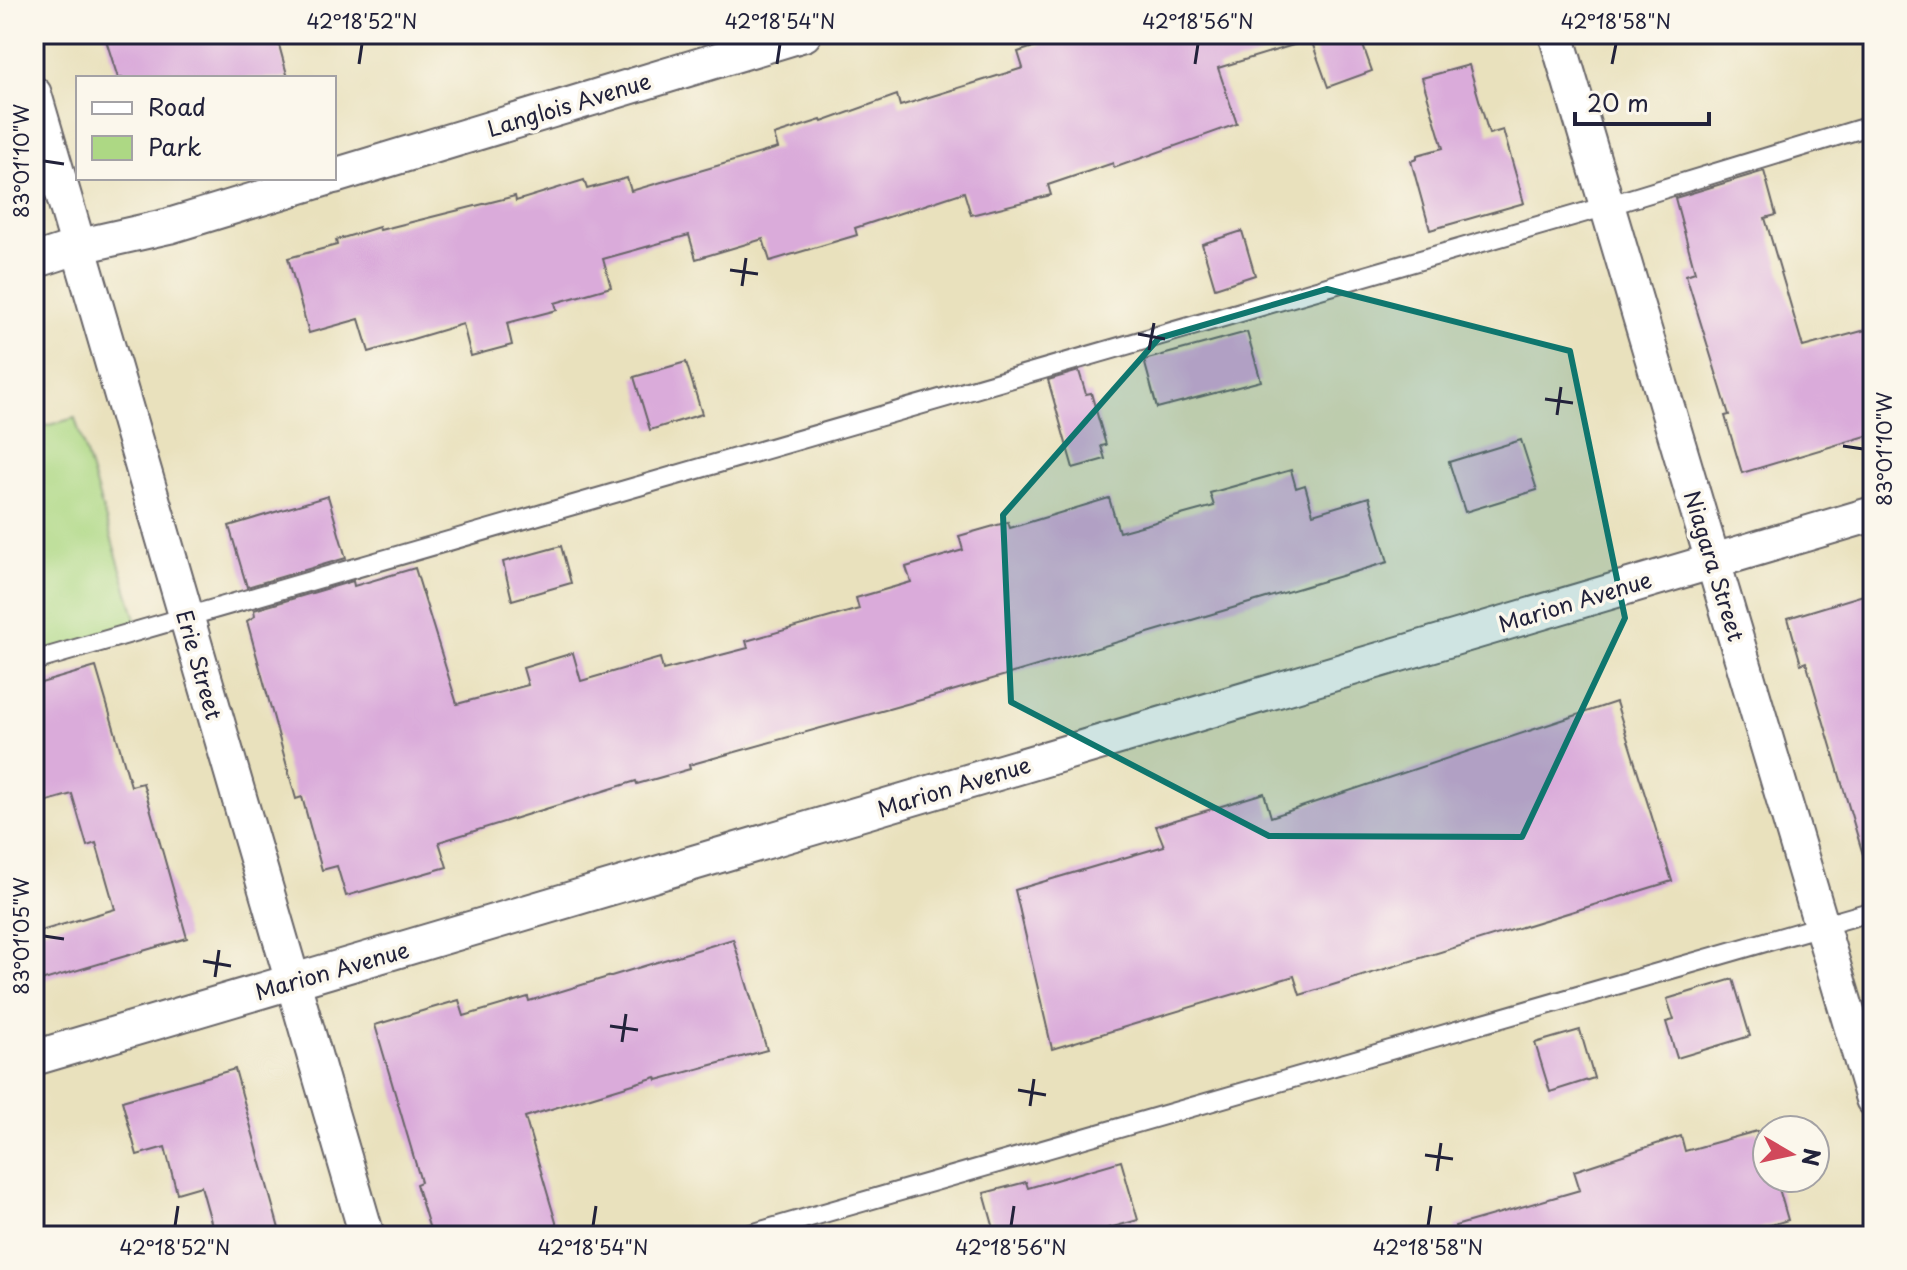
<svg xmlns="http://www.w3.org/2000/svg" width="1907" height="1270" font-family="'Playpen Sans',sans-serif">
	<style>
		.green { fill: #add884; stroke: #687d60; stroke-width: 2 }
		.building { fill: #daabda }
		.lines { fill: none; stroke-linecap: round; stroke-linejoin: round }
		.lane-casing { stroke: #686568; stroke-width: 22 }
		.street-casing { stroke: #686568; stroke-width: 38 }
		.lane { stroke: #fff; stroke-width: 18 }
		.street { stroke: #fff; stroke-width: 34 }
		.marked { fill: #0f766e; fill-opacity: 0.2; stroke: #0f766e; stroke-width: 6; stroke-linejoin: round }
		.ticks { fill: none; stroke: #22223b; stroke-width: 3 }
		.labels { text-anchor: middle; stroke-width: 7; stroke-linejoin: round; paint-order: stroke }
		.street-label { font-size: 22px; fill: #22223b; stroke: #fbf7ec }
		.neatline { fill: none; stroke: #22223b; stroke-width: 3 }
		.ticks-label { font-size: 20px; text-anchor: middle; fill: #22223b }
	</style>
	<rect width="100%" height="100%" fill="#fbf7ec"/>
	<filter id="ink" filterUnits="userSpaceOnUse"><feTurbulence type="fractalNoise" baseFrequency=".0125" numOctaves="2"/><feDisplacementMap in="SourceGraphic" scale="16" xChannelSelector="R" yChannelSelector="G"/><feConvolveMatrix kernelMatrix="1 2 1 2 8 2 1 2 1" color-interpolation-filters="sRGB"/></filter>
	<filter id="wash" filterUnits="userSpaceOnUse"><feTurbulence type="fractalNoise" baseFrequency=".006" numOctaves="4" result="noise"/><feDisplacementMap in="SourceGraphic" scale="32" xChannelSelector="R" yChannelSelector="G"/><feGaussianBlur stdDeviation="1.8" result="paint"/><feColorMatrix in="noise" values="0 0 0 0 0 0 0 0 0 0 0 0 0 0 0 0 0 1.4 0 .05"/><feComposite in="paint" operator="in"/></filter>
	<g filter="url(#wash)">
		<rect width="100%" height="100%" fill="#e9e1bd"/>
		<!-- green -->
		<path class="green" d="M75,418L139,629L34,661V429Z"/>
		<g id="blocks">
			<!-- building -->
			<g class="building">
				<path d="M104,34H276L288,78H118Z"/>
				<path d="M1073,34H1299L1300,43L1218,68L1237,124L1114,168L1113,163L1048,185L1051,195L971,215L964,192L855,228L857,235L770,261L763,239L696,259L689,235L603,259L611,287L555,303L557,310L507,323L512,345L471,356L463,324L369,352L359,319L309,333L288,258L337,245L336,240L379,227L380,230L515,196L516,201L584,180L587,189L627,178L631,191L778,148L774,135L821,120L822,122L897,95L900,106L1023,68L1018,52Z"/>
				<path d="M1309,34H1359L1372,71L1328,87Z"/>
				<path d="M1469,65L1489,134L1503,130L1524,203L1430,230L1411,161L1417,159V155L1443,148L1422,78Z"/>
				<path d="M1764,171L1776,215L1765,218L1803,347L1873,328V434L1742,473L1725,416L1729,415L1686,275L1695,272L1675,198Z"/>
				<path d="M1242,231L1255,275L1215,288L1202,244Z"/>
				<path d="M1247,332L1261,381L1157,408L1144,360Z"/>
				<path d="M686,362L702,414L650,430L634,377Z"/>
				<path d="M1079,371L1086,394L1091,393L1106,445L1101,446L1105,459L1073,468L1048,380Z"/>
				<path d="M1521,440L1537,490L1465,512L1449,462Z"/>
				<path d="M1291,470L1296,488L1305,485L1313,514L1369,497L1388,562L935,696L689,765L690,769L637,784L636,781L439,842L447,867L346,896L337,866L322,870L302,797L296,799L247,621L255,616L254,610L353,581L354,586L415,568L457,704L528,685L523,668L573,653L581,681L660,658L663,670L748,648L746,641L859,609L856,598L911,582L906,567L963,550L959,536L1008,522L1010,528L1109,498L1119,532L1214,506L1210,493Z"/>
				<path d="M328,496L346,558L247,587L229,526Z"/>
				<path d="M561,546L571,583L512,600L503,562Z"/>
				<path d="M1873,592V856L1864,858L1806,662L1801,664L1788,618Z"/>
				<path d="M96,667L131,786L143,783L187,938L34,983V933L115,909L96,843L87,846L72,794L34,805V685Z"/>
				<path d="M1616,702L1672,881L1300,995L1294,976L1052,1049L1015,890L1164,846L1156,826L1264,793L1271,817Z"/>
				<path d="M733,939L767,1050L657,1080L656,1077L525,1117L560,1236H432L416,1184L421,1182L375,1025L459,1000L464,1016L528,997L529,1001Z"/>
				<path d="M1733,979L1750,1036L1677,1058L1666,1022L1674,1020L1667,999Z"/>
				<path d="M1580,1030L1594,1078L1550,1092L1535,1043Z"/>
				<path d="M235,1069L281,1236H215L201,1186L177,1193L165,1147L137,1155L122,1101Z"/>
				<path d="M1757,1131L1761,1147L1767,1145V1178H1776L1788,1220L1733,1236H1457L1455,1226L1580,1190L1574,1171L1681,1136L1685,1151Z"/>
				<path d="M1121,1161L1138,1220L1081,1236H996L984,1193L1026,1182L1028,1188Z"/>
			</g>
		</g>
	</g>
	<g filter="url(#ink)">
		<use href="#blocks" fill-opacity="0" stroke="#686568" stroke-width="2"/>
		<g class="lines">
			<!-- lane casing -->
			<g class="lane-casing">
				<g id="lane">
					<path d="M34,661L1607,206L1873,125"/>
					<path d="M744,1236L1873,911"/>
				</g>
			</g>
			<!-- street casing -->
			<g class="street-casing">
				<g id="street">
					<path d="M1556,34L1873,1099"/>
					<path d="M34,94L367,1236"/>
					<path d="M334,176L804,34"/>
					<path d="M34,261L80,246L169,226L327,178"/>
					<path d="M34,1058L1873,514"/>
				</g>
			</g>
			<!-- lane -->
			<use href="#lane" class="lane"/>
			<!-- street -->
			<use href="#street" class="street"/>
		</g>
	</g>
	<!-- marked area -->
	<path class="marked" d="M1327,289L1570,351L1625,618L1522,837L1269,836L1011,702L1003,515L1159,338Z"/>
	<!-- ticks -->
	<path class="ticks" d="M359,64L362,44M777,64L780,44M1195,64L1198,44M1612,64L1616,44M44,161L64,164M730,270L758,274M742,286L746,258M1138,334L1165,339M1149,350L1154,323M1545,399L1573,403M1557,415L1561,387M1843,446L1863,449M44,936L64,939M203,961L231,966M215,977L219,950M610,1026L638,1030M622,1042L626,1014M1018,1090L1046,1095M1030,1106L1034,1079M1425,1155L1453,1159M1437,1171L1441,1143M175,1226L178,1206M593,1226L596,1206M1011,1226L1014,1206M1428,1226L1431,1206"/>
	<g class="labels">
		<!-- street labels -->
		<g class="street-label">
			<text transform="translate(569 105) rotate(-17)" y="8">Langlois Avenue</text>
			<text transform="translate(1714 566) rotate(73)" y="8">Niagara Street</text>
			<text transform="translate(1575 602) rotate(-17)" y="8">Marion Avenue</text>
			<text transform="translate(199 665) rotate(74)" y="8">Erie Street</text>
			<text transform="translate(954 787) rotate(-17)" y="8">Marion Avenue</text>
			<text transform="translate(332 971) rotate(-16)" y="8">Marion Avenue</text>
		</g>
	</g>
	<!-- margin -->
	<rect width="1907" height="1270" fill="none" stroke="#fbf7ec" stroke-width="88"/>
	<!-- legend -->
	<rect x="76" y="76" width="260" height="104" fill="#fbf7ec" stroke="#a4a2a5" stroke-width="2"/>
	<rect x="92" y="102" width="40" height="12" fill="#ffffff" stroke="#a4a2a5" stroke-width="2"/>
	<text x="148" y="116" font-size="24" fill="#22223b">Road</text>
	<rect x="92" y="136" width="40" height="24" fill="#add884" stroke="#a4a2a5" stroke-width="2"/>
	<text x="148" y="156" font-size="24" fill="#22223b">Park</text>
	<!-- north arrow -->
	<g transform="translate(1791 1154) rotate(99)"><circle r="38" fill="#fbf7ec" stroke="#a4a2a5" stroke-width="2"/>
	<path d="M0-6L14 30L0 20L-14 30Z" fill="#d1495b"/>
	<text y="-12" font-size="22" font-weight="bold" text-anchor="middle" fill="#22223b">N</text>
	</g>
	<!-- scale -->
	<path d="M1575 112v12h134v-12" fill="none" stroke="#22223b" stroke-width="4"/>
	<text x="1587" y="112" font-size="24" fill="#22223b" stroke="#fbf7ec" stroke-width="6" paint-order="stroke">20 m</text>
	<rect x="44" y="44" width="1819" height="1182" class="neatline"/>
	<g class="ticks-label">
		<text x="362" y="29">42°18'52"N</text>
		<text x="780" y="29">42°18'54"N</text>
		<text x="1198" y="29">42°18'56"N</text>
		<text x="1616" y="29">42°18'58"N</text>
		<text transform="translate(22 161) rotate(-90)" y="7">83°01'10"W</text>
		<text transform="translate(1885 449) rotate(-90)" y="7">83°01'10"W</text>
		<text transform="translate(22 936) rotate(-90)" y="7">83°01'05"W</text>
		<text x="175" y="1255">42°18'52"N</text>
		<text x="593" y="1255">42°18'54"N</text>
		<text x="1011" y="1255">42°18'56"N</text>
		<text x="1428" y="1255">42°18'58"N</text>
	</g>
</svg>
